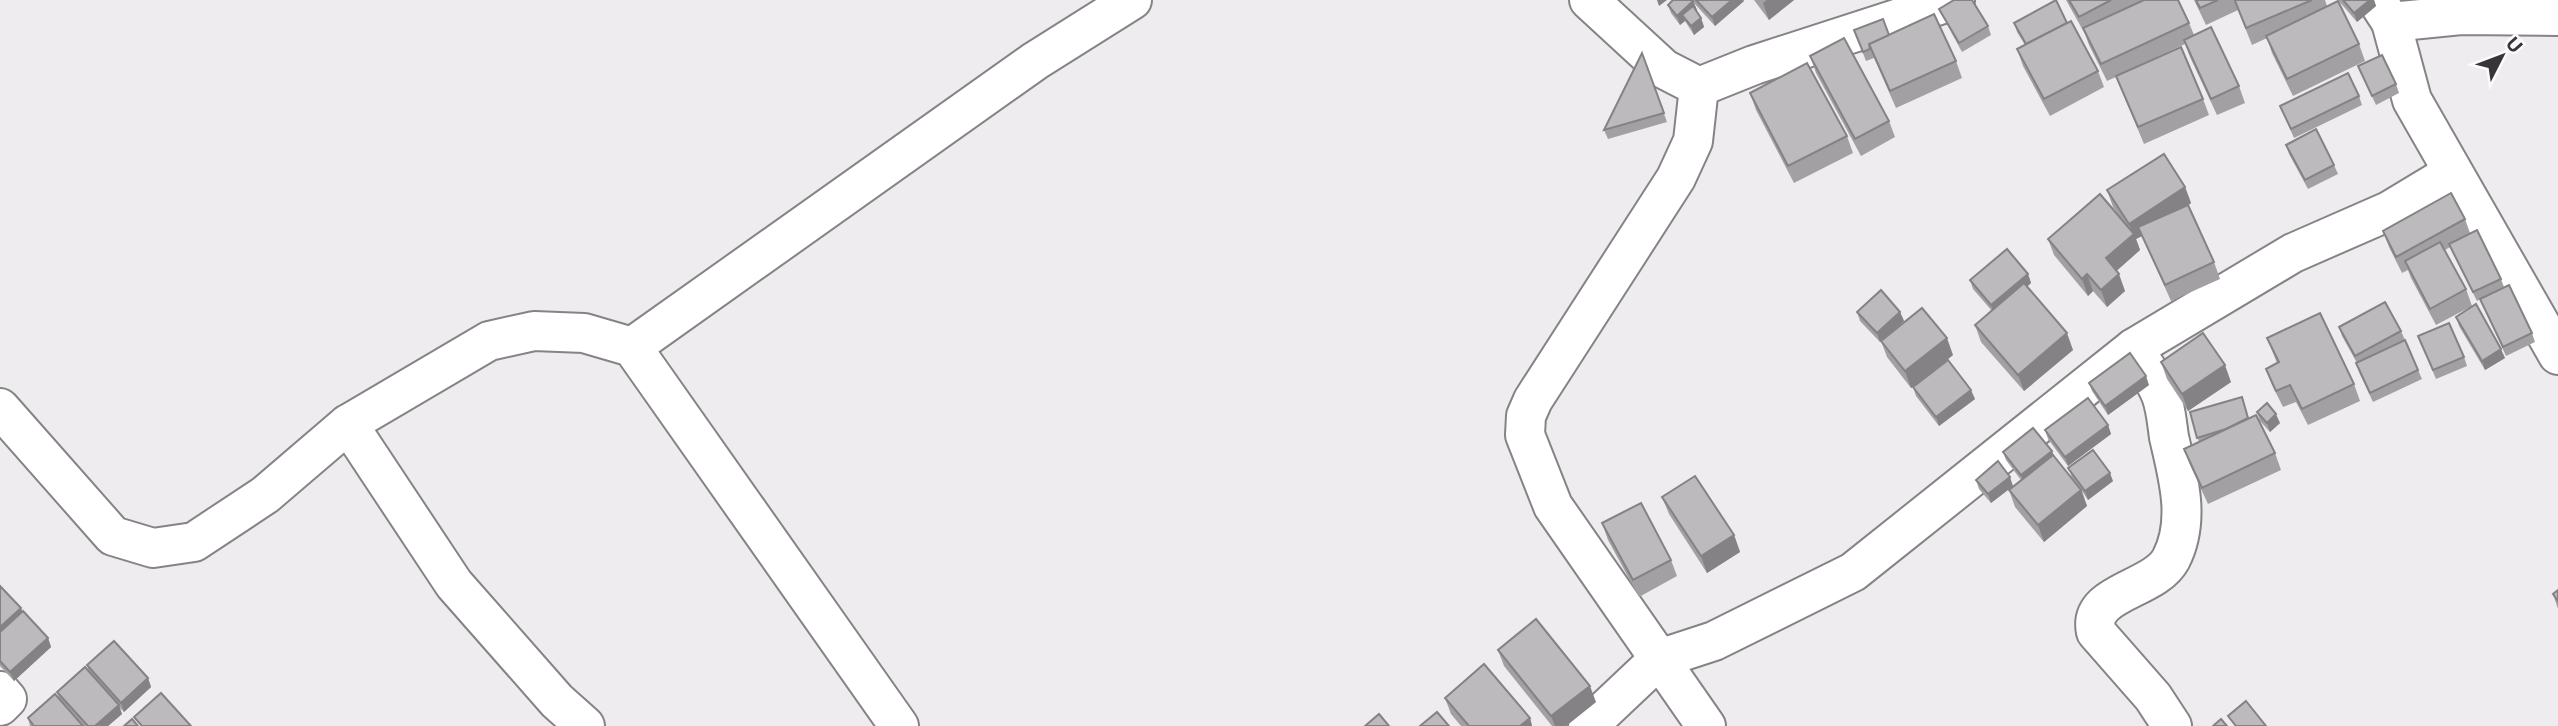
<svg xmlns="http://www.w3.org/2000/svg" width="2558" height="726" font-family="'Open Sans',sans-serif">
	<style>
		.lines { fill: none; stroke-linecap: round; stroke-linejoin: round }
		.minor-casing { stroke: #858386; stroke-width: 42 }
		.minor { stroke: #fff; stroke-width: 38 }
		.wall { fill: #a2a0a3 }
		.shaded-wall { fill: #848284 }
		.building { fill: #bcbabd; stroke: #848284; stroke-width: 2 }
	</style>
	<rect width="100%" height="100%" fill="#efecef"/>
	<g class="lines">
		<!-- minor casing -->
		<g class="minor-casing">
			<g id="minor">
				<path d="M1589,0L1664,69L1699,87L1754,65L1955,0"/>
				<path d="M2378,2L2391,22L2461,15L2558,16"/>
				<path d="M2391,22L2412,100L2558,355"/>
				<path d="M1699,87L1693,141L1676,178L1533,400L1526,416L1525,435L1553,506L1706,726"/>
				<path d="M632,347L1035,61L1132,0"/>
				<path d="M2134,348C2142,363 2155,379 2161,395C2166,408 2167,424 2169,437C2178,477 2191,520 2171,559C2154,591 2087,591 2096,632L2153,697L2172,726"/>
				<path d="M0,408L113,536L153,548L194,542L265,495L348,424L489,341L534,331L584,333L632,347L899,726"/>
				<path d="M348,424L454,584L557,701L585,726"/>
				<path d="M0,691L7,699L0,706"/>
				<path d="M1588,726L1659,659L1714,641L1853,572L2134,348L2293,253L2389,211L2452,173"/>
			</g>
		</g>
		<!-- minor -->
		<use href="#minor" class="minor"/>
	</g>
	<!-- wall -->
	<g class="wall">
		<path d="M1673,0H1743L1744,1L1715,26L1694,3L1697,10L1696,11L1701,18L1704,27L1694,35L1685,21L1680,25L1671,13L1668,5Z"/>
		<path d="M1754,0H1794L1769,20Z"/>
		<path d="M2066,0H2141L2189,23L2194,35L2239,86L2245,103L2217,115L2190,57L2185,44L2142,64L2203,99L2209,115L2144,144L2116,77L2107,81L2089,45L2085,34Z"/>
		<path d="M2194,0H2325L2327,6L2359,44L2365,61L2293,96L2272,53L2267,38L2252,45L2238,10L2206,25Z"/>
		<path d="M2338,0H2374L2376,6L2357,22Z"/>
		<path d="M1939,9L1988,26L1991,35L1962,52L1943,17Z"/>
		<path d="M2014,23H2067L2098,71L2104,87L2050,116L2023,66L2017,49L2025,45L2017,32Z"/>
		<path d="M1854,30L1889,35L1956,61L1962,78L1896,108L1874,58L1866,61Z"/>
		<path d="M1642,53L1667,122L1608,139L1604,130Z"/>
		<path d="M1810,56L1889,121L1895,137L1861,156L1816,73Z"/>
		<path d="M2358,66L2396,84L2399,93L2376,105Z"/>
		<path d="M1750,93L1847,136L1853,153L1794,183L1756,110Z"/>
		<path d="M2359,96L2362,105L2294,138L2280,106Z"/>
		<path d="M2286,145L2334,165L2338,174L2308,189L2289,154Z"/>
		<path d="M2185,187L2191,203L2188,206L2214,262L2220,279L2171,301L2142,236L2136,239L2140,250L2116,271L2125,291L2107,307L2093,291L2088,296L2054,255L2048,239L2120,217L2113,207L2107,190Z"/>
		<path d="M2465,219L2470,233L2501,279L2504,287L2532,333L2535,342L2506,356L2480,299L2477,301L2450,247L2445,250L2466,289L2472,306L2436,325L2411,278L2408,270L2402,273L2389,247L2383,231Z"/>
		<path d="M2028,274L2031,283L2027,287L2073,350L2024,391L1981,342L1975,325L1992,311L1973,289L1970,280Z"/>
		<path d="M1857,312H1900L1904,321L1886,337L1953,355L1911,388L1887,357L1881,341L1880,342L1860,321Z"/>
		<path d="M2456,317L2505,358L2485,370L2459,326Z"/>
		<path d="M2339,327L2401,331L2422,379L2373,402L2359,372L2357,363L2342,336Z"/>
		<path d="M2418,336L2464,357L2467,366L2436,379Z"/>
		<path d="M2267,338L2354,384L2360,401L2308,425L2296,402L2283,407L2272,385L2266,369L2277,363Z"/>
		<path d="M2161,362L2231,382L2188,411L2167,379Z"/>
		<path d="M2089,383L2149,385L2108,415L2092,391Z"/>
		<path d="M1913,387L1975,399L1939,426L1916,396Z"/>
		<path d="M2190,412L2249,418L2275,453L2281,470L2208,504L2190,465L2184,449L2199,442Z"/>
		<path d="M2257,412L2280,423L2270,432L2260,421Z"/>
		<path d="M2108,425L2111,434L2068,466L2048,439L2045,430Z"/>
		<path d="M2052,451L2053,455L2072,477L2068,468L2113,481L2088,500L2082,491L2087,506L2044,542L2015,507L2009,490L2021,480L2006,460L2003,452Z"/>
		<path d="M1976,480L2013,486L1991,503L1979,489Z"/>
		<path d="M1662,497L1734,535L1740,552L1707,573L1669,514Z"/>
		<path d="M1602,523L1671,560L1677,576L1639,597L1608,540Z"/>
		<path d="M0,586L21,608L22,612L48,638L51,647L14,681L0,666Z"/>
		<path d="M2558,590V609L2553,594Z"/>
		<path d="M1498,650L1596,702L1566,726H1552L1504,666Z"/>
		<path d="M87,665L148,678L151,687L124,712L119,707L122,714L108,726H30L28,718L60,700L57,692L89,672Z"/>
		<path d="M1445,698L1530,718L1532,726H1461L1451,714Z"/>
	</g>
	<!-- shaded-wall -->
	<g class="shaded-wall">
		<path d="M1657,0H1667L1659,6Z"/>
		<path d="M1732,0H1743L1744,1L1715,26L1712,17Z"/>
		<path d="M1767,0H1794L1769,20L1763,3Z"/>
		<path d="M2370,0H2374L2376,6L2357,22L2354,13Z"/>
		<path d="M1693,1L1697,10L1686,20L1682,15L1685,21L1680,25L1677,16Z"/>
		<path d="M1701,18L1704,27L1694,35L1691,26Z"/>
		<path d="M2185,187L2191,203L2142,235L2138,227L2142,236L2136,239L2140,250L2112,275L2106,258L2133,235L2129,224Z"/>
		<path d="M2028,274L2031,283L1994,314L1991,305Z"/>
		<path d="M2087,274L2093,291L2088,296L2082,279Z"/>
		<path d="M2119,274L2125,291L2107,307L2101,290Z"/>
		<path d="M1900,312L1904,321L1880,342L1877,333Z"/>
		<path d="M2067,333L2073,350L2024,391L2018,375Z"/>
		<path d="M1947,338L1953,355L1911,388L1905,371Z"/>
		<path d="M2501,349L2505,358L2485,370L2482,361Z"/>
		<path d="M2225,365L2231,382L2188,411L2182,394Z"/>
		<path d="M2146,376L2149,385L2108,415L2105,406Z"/>
		<path d="M1971,390L1975,399L1939,426L1936,417Z"/>
		<path d="M2276,414L2280,423L2270,432L2267,423Z"/>
		<path d="M2108,425L2111,434L2068,466L2065,457Z"/>
		<path d="M2052,451L2055,460L2024,484L2021,475Z"/>
		<path d="M2110,473L2113,481L2088,500L2085,491Z"/>
		<path d="M2010,477L2013,486L1991,503L1988,494Z"/>
		<path d="M2081,490L2087,506L2044,542L2038,525Z"/>
		<path d="M1734,535L1740,552L1707,573L1701,556Z"/>
		<path d="M21,608L24,617L0,639V627Z"/>
		<path d="M48,638L51,647L14,681L10,672Z"/>
		<path d="M148,678L151,687L124,712L121,703Z"/>
		<path d="M1590,686L1596,702L1566,726H1555L1551,716Z"/>
		<path d="M119,705L122,714L108,726H95Z"/>
		<path d="M1530,718L1532,726H1520Z"/>
	</g>
	<!-- building -->
	<g class="building">
		<path d="M1673,0H1693V1L1677,16L1668,5Z"/>
		<path d="M1696,0H1732L1712,17Z"/>
		<path d="M1954,0H1972L1988,26L1959,43L1939,9Z"/>
		<path d="M2056,0L2067,23L2026,44L2014,23Z"/>
		<path d="M2069,0H2111L2079,17Z"/>
		<path d="M2144,0H2178L2189,23L2101,64L2083,28Z"/>
		<path d="M2196,0H2218L2200,8Z"/>
		<path d="M2236,0H2312L2246,28L2235,1Z"/>
		<path d="M2343,0H2370L2354,13Z"/>
		<path d="M2338,1L2359,44L2287,79L2266,36Z"/>
		<path d="M1693,6L1701,18L1691,26L1682,15Z"/>
		<path d="M1934,14L1956,61L1890,91L1869,44Z"/>
		<path d="M1883,19L1889,35L1869,44L1870,49L1863,52L1854,30Z"/>
		<path d="M2071,21L2098,71L2044,99L2017,49Z"/>
		<path d="M2211,27L2239,86L2211,99L2184,40Z"/>
		<path d="M1844,38L1889,121L1855,139L1810,56Z"/>
		<path d="M2181,47L2203,99L2138,127L2116,76Z"/>
		<path d="M1642,53L1664,113L1604,130Z"/>
		<path d="M2382,55L2396,84L2372,96L2358,66Z"/>
		<path d="M1807,63L1847,136L1788,166L1750,93Z"/>
		<path d="M2348,73L2359,96L2291,129L2280,106Z"/>
		<path d="M2316,129L2334,165L2305,180L2286,145Z"/>
		<path d="M2164,154L2185,187L2129,224L2107,190Z"/>
		<path d="M2451,193L2465,219L2396,257L2383,231Z"/>
		<path d="M2100,194L2134,234L2106,258L2119,274L2101,290L2087,274L2082,279L2048,239Z"/>
		<path d="M2188,205L2214,262L2165,285L2138,227Z"/>
		<path d="M2477,230L2501,279L2473,292L2449,244Z"/>
		<path d="M2440,242L2466,289L2430,309L2405,261Z"/>
		<path d="M2007,249L2028,274L1991,305L1970,280Z"/>
		<path d="M2024,283L2067,333L2018,375L1975,325Z"/>
		<path d="M2509,285L2532,333L2503,347L2480,299Z"/>
		<path d="M1881,290L1900,312L1877,333L1857,312Z"/>
		<path d="M2385,302L2401,331L2355,356L2339,327Z"/>
		<path d="M2476,304L2501,349L2482,361L2456,317Z"/>
		<path d="M1922,308L1947,338L1905,371L1881,341Z"/>
		<path d="M2320,313L2354,384L2302,409L2290,385L2276,391L2266,369L2279,362L2267,338Z"/>
		<path d="M2449,323L2464,357L2433,370L2418,336Z"/>
		<path d="M2203,333L2225,365L2182,394L2161,362Z"/>
		<path d="M2405,340L2418,370L2370,393L2356,363Z"/>
		<path d="M2130,353L2146,376L2105,406L2089,383Z"/>
		<path d="M1948,360L1971,390L1936,417L1913,387Z"/>
		<path d="M2242,397L2248,418L2226,429L2197,438L2190,412Z"/>
		<path d="M2088,398L2108,425L2065,457L2045,430Z"/>
		<path d="M2267,403L2276,414L2267,423L2257,412Z"/>
		<path d="M2256,415L2275,453L2202,488L2184,449Z"/>
		<path d="M2033,428L2052,451L2021,475L2003,452Z"/>
		<path d="M2093,450L2110,473L2085,491L2068,468Z"/>
		<path d="M2053,455L2081,490L2038,525L2009,490Z"/>
		<path d="M1998,461L2010,477L1988,494L1976,480Z"/>
		<path d="M1695,476L1734,535L1701,556L1662,497Z"/>
		<path d="M1641,503L1671,560L1633,580L1602,523Z"/>
		<path d="M0,586L21,608L0,627Z"/>
		<path d="M2558,590V601L2553,594Z"/>
		<path d="M23,611L48,638L10,672L0,661V632Z"/>
		<path d="M1536,619L1590,686L1551,716L1498,650Z"/>
		<path d="M114,641L148,678L121,703L87,665Z"/>
		<path d="M1484,664L1530,718L1520,726H1469L1445,698Z"/>
		<path d="M85,667L119,705L95,726H88L57,692Z"/>
		<path d="M161,693L191,726H142L134,717Z"/>
		<path d="M55,694L83,726H34L28,718Z"/>
		<path d="M2246,701L2266,726H2236L2228,716Z"/>
		<path d="M1437,712L1449,726H1420Z"/>
		<path d="M1379,714L1389,726H1365Z"/>
		<path d="M132,719L138,726H124Z"/>
		<path d="M2221,719L2227,726H2213Z"/>
	</g>
	<!-- north arrow -->
	<g transform="translate(2502 56) rotate(48)" stroke="#fcfafd" stroke-width="5" paint-order="stroke">
	<path d="M0-5L12 26L0 18L-12 26Z" fill="#363537"/>
	<text y="-10" font-size="19" font-weight="bold" text-anchor="middle" fill="#363537">U</text>
	</g>
</svg>
